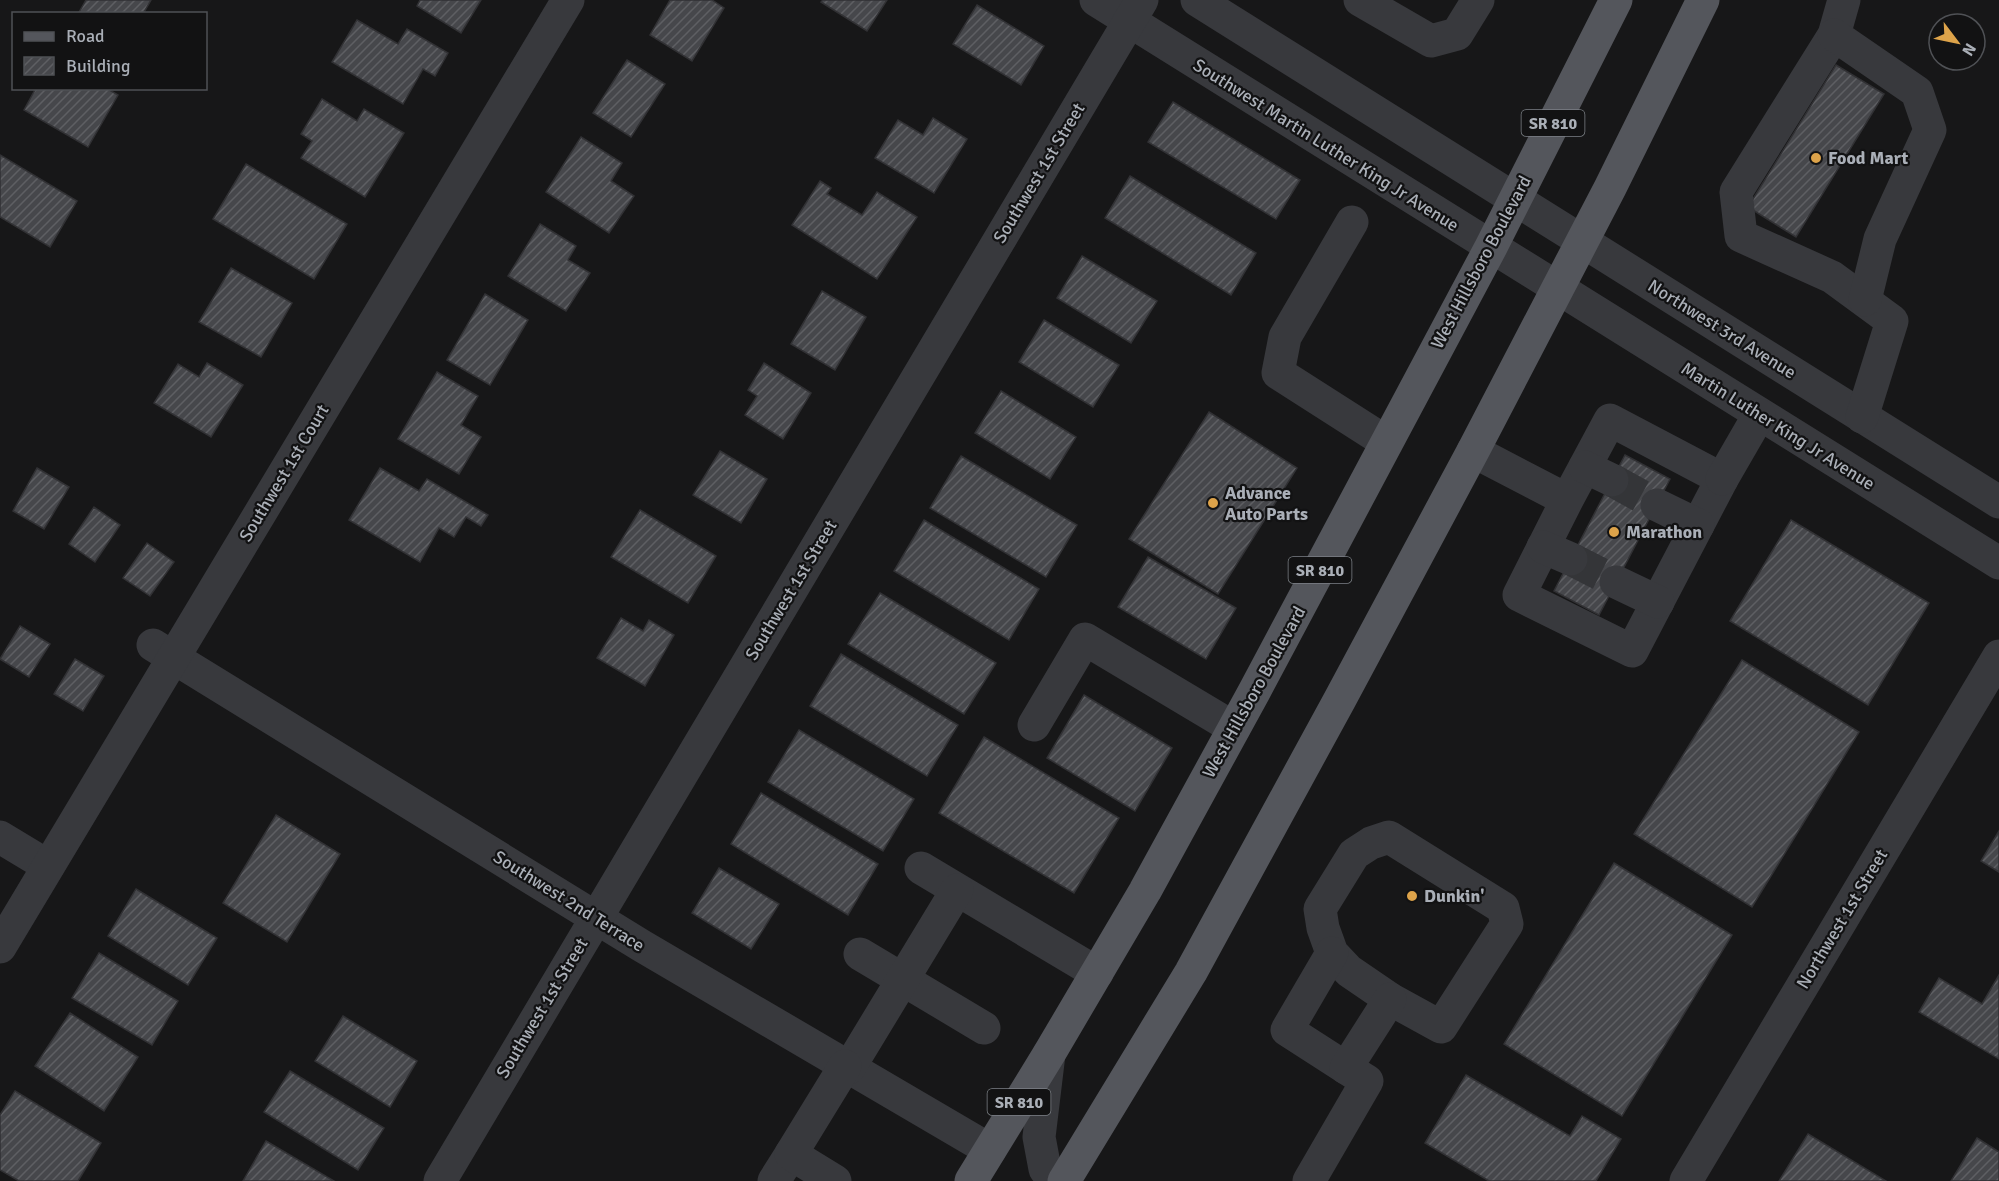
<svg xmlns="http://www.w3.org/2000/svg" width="1999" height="1181" font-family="Signika,sans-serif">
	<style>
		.building { fill: url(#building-hatch); stroke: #313134; stroke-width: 1.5 }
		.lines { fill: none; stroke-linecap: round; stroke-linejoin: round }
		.minor-tunnel { stroke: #343538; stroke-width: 33; stroke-dasharray: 33 16; stroke-linecap: butt }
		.minor { stroke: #38393d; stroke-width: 33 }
		.major { stroke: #54565c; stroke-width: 33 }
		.poi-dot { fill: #dda34a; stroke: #121213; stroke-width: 2 }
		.labels { text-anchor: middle; stroke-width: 4.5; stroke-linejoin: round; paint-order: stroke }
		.shield { fill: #121213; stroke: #7c8086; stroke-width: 1.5 }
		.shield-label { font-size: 16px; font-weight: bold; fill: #aaafb7 }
		.street-label { font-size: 18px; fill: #aaafb7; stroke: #121213 }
		.poi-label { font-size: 18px; font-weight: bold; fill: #aaafb7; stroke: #121213; text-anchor: start }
	</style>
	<defs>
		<pattern id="building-hatch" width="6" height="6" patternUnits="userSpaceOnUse" patternTransform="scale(1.5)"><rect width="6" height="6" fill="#46474b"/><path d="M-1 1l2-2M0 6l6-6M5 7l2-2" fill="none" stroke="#5e5f63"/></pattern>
	</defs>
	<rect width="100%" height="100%" fill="#171718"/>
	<!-- building -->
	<g class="building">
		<path d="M86,0H151L143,14H78Z"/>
		<path d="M420,0H481L461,33L417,6Z"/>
		<path d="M670,0H712L724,8L692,61L650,35Z"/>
		<path d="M823,0H887L867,31L821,2Z"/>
		<path d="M977,5L1044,46L1021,85L953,44Z"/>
		<path d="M357,20L398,44L407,29L448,53L435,76L423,69L403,104L332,62Z"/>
		<path d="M627,60L665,84L631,137L593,113Z"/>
		<path d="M1836,65L1884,94L1796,237L1748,207Z"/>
		<path d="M36,88H106L118,95L88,147L24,110Z"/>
		<path d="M322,99L357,121L364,109L404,133L365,197L301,158L312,141L301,134Z"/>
		<path d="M1173,102L1300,180L1276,219L1148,142Z"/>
		<path d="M933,118L967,139L934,193L875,158L898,120L923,135Z"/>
		<path d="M581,137L622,163L611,181L634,196L609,233L546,192Z"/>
		<path d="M0,155L77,201L50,247L0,217Z"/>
		<path d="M246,164L347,224L314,279L213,219Z"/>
		<path d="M1130,176L1256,253L1231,295L1105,218Z"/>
		<path d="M820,181L831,188L827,194L862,215L877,192L917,217L877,279L792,225Z"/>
		<path d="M540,224L576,246L568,260L590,273L566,311L508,276Z"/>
		<path d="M1082,256L1157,301L1131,343L1057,298Z"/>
		<path d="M231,268L292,303L261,357L199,322Z"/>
		<path d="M822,291L866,317L835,370L791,344Z"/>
		<path d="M485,294L528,320L490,385L447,360Z"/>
		<path d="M1044,320L1119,365L1093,407L1019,362Z"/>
		<path d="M207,363L243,385L211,437L154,403L178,364L199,377Z"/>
		<path d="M764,363L811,393L783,439L745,415L757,396L748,390Z"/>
		<path d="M437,372L478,396L461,425L481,437L459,474L398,439Z"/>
		<path d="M1001,391L1076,437L1050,479L975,433Z"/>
		<path d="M1209,412L1297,468L1218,594L1129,539Z"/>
		<path d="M720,451L767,479L741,523L693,495Z"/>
		<path d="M1625,455L1670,479L1599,615L1554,591Z"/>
		<path d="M961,456L1077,525L1046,577L930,508Z"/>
		<path d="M37,468L69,487L44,529L13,511Z"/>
		<path d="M380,468L419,491L427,479L488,515L481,526L466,517L454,537L439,528L420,562L349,520Z"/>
		<path d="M94,507L120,525L95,562L69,544Z"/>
		<path d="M640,510L716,556L688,603L611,557Z"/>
		<path d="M924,520L1039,589L1009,640L894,571Z"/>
		<path d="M1791,520L1929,603L1868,705L1730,621Z"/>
		<path d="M147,543L174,562L150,596L123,578Z"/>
		<path d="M1148,557L1236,608L1206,659L1118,607Z"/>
		<path d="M880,593L996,663L964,714L848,644Z"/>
		<path d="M621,618L643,631L649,620L674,635L645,686L597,658Z"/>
		<path d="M20,626L50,644L29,677L0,659Z"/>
		<path d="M841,654L958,725L927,776L810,706Z"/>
		<path d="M75,659L104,676L83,711L54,694Z"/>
		<path d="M1742,660L1859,732L1752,907L1634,834Z"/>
		<path d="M1084,695L1172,748L1135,811L1047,758Z"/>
		<path d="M799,730L914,799L883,851L768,782Z"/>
		<path d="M984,737L1119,818L1074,893L939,813Z"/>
		<path d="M761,793L878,864L848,915L731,844Z"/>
		<path d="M276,815L340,854L287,942L223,903Z"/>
		<path d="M1999,831V872L1981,861Z"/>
		<path d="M1614,863L1732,935L1622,1116L1504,1044Z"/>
		<path d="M719,868L779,904L751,949L692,913Z"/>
		<path d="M136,889L217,938L188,985L108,936Z"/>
		<path d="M99,953L178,1001L152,1045L72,998Z"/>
		<path d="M1999,975V1059L1919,1012L1939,978L1982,1004Z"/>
		<path d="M70,1013L138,1057L104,1111L35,1066Z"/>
		<path d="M343,1016L417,1061L390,1107L315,1061Z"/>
		<path d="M290,1071L384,1128L358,1170L264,1112Z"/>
		<path d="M1466,1075L1570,1136L1582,1116L1621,1139L1596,1181H1489L1425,1143Z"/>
		<path d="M15,1091L101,1143L78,1181H19L0,1170V1115Z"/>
		<path d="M1808,1134L1886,1181H1779Z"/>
		<path d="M1977,1138L1999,1152V1181H1951Z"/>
		<path d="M266,1141L334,1181H243Z"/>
	</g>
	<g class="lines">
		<!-- minor-tunnel -->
		<g class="minor-tunnel">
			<path d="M1612,480L1657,505"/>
			<path d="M1571,559L1616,582"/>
		</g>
		<!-- minor -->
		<g class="minor">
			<path d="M1096,0L1999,563"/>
			<path d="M1197,0L1999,502"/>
			<path d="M1360,0L1431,41L1457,34L1478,0"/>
			<path d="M1844,0L1834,35L1736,192L1741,236L1832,277L1892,321L1862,417"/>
			<path d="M1834,35L1917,92L1930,130L1880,239L1865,300"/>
			<path d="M1352,222L1285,337L1278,373L1386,442"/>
			<path d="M1473,451L1567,500L1519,595L1632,651L1722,479L1610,420L1567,500"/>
			<path d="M1585,467L1612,480"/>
			<path d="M1722,479L1759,415"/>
			<path d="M1657,505L1698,525"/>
			<path d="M1543,547L1571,559"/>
			<path d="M1616,582L1658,602"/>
			<path d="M153,645L642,946L990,1150"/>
			<path d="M1034,725L1085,639L1234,728"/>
			<path d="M0,837L48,866"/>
			<path d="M1389,837L1503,908L1507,924L1441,1027L1390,999L1349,971L1332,953L1323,928L1320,909L1354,854L1371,843Z"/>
			<path d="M921,868L1097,973"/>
			<path d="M0,947L568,0"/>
			<path d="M1332,953L1287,1030L1346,1068"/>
			<path d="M860,954L984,1028"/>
			<path d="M1049,1054L1039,1137L1045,1169L1054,1181"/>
			<path d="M849,1068L957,890"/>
			<path d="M440,1181L1142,0"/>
			<path d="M774,1181L791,1154"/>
			<path d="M835,1181L791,1154L845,1066"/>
			<path d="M1309,1181L1367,1081L1346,1068L1390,999"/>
			<path d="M1686,1181L1999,656"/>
		</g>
		<!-- major -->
		<g class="major">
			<path d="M971,1181L1049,1054L1145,891L1254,692L1491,247L1616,0"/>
			<path d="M1064,1181L1191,972L1339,701L1473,451L1610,188L1703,0"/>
		</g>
	</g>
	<!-- markers -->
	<g class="poi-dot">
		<circle cx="1816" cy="158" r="6"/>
		<circle cx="1213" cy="503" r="6"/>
		<circle cx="1614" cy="532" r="6"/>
		<circle cx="1412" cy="896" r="6"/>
	</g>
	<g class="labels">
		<!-- shield labels -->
		<g class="shield">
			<rect x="1521.5" y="110" width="63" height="26" rx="4.5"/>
			<rect x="1288.5" y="557" width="63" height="26" rx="4.5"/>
			<rect x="987.5" y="1089" width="63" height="26" rx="4.5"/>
		</g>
		<g class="shield-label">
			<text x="1553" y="129">SR 810</text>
			<text x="1320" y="576">SR 810</text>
			<text x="1019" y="1108">SR 810</text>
		</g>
		<!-- street labels -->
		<g class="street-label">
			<text transform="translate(1326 145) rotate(32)" y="6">Southwest Martin Luther King Jr Avenue</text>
			<text transform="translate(1039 173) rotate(-59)" y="6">Southwest 1st Street</text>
			<text transform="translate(1481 262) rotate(-62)" y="6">West Hillsboro Boulevard</text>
			<text transform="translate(1722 329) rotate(32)" y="6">Northwest 3rd Avenue</text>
			<text transform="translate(1778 426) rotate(32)" y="6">Martin Luther King Jr Avenue</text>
			<text transform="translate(284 473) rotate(-59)" y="6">Southwest 1st Court</text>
			<text transform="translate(791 590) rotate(-59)" y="6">Southwest 1st Street</text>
			<text transform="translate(1254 692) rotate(-61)" y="6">West Hillsboro Boulevard</text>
			<text transform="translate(569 901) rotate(32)" y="6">Southwest 2nd Terrace</text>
			<text transform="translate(1842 919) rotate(-59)" y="6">Northwest 1st Street</text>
			<text transform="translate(542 1008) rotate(-59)" y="6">Southwest 1st Street</text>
		</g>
		<!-- poi labels -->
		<g class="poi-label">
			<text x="1828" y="164">Food Mart</text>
			<text x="1225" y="499">Advance<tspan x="1225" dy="21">Auto Parts</tspan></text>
			<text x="1626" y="538">Marathon</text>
			<text x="1424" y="902">Dunkin'</text>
		</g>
	</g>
	<!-- legend -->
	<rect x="12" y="12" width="195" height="78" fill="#121213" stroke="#4f5155" stroke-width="1.5"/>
	<rect x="24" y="32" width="30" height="9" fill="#54565c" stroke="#4f5155" stroke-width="1.5"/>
	<text x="66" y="42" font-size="18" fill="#aaafb7">Road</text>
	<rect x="24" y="57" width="30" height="18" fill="url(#building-hatch)" stroke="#4f5155" stroke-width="1.5"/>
	<text x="66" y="72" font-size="18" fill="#aaafb7">Building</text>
	<!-- north arrow -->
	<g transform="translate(1957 42) rotate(122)"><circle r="28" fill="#121213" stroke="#4f5155" stroke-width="1.5"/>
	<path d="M0-4.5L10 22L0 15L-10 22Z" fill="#dda34a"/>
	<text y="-9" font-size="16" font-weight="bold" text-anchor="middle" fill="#aaafb7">N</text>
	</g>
</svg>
